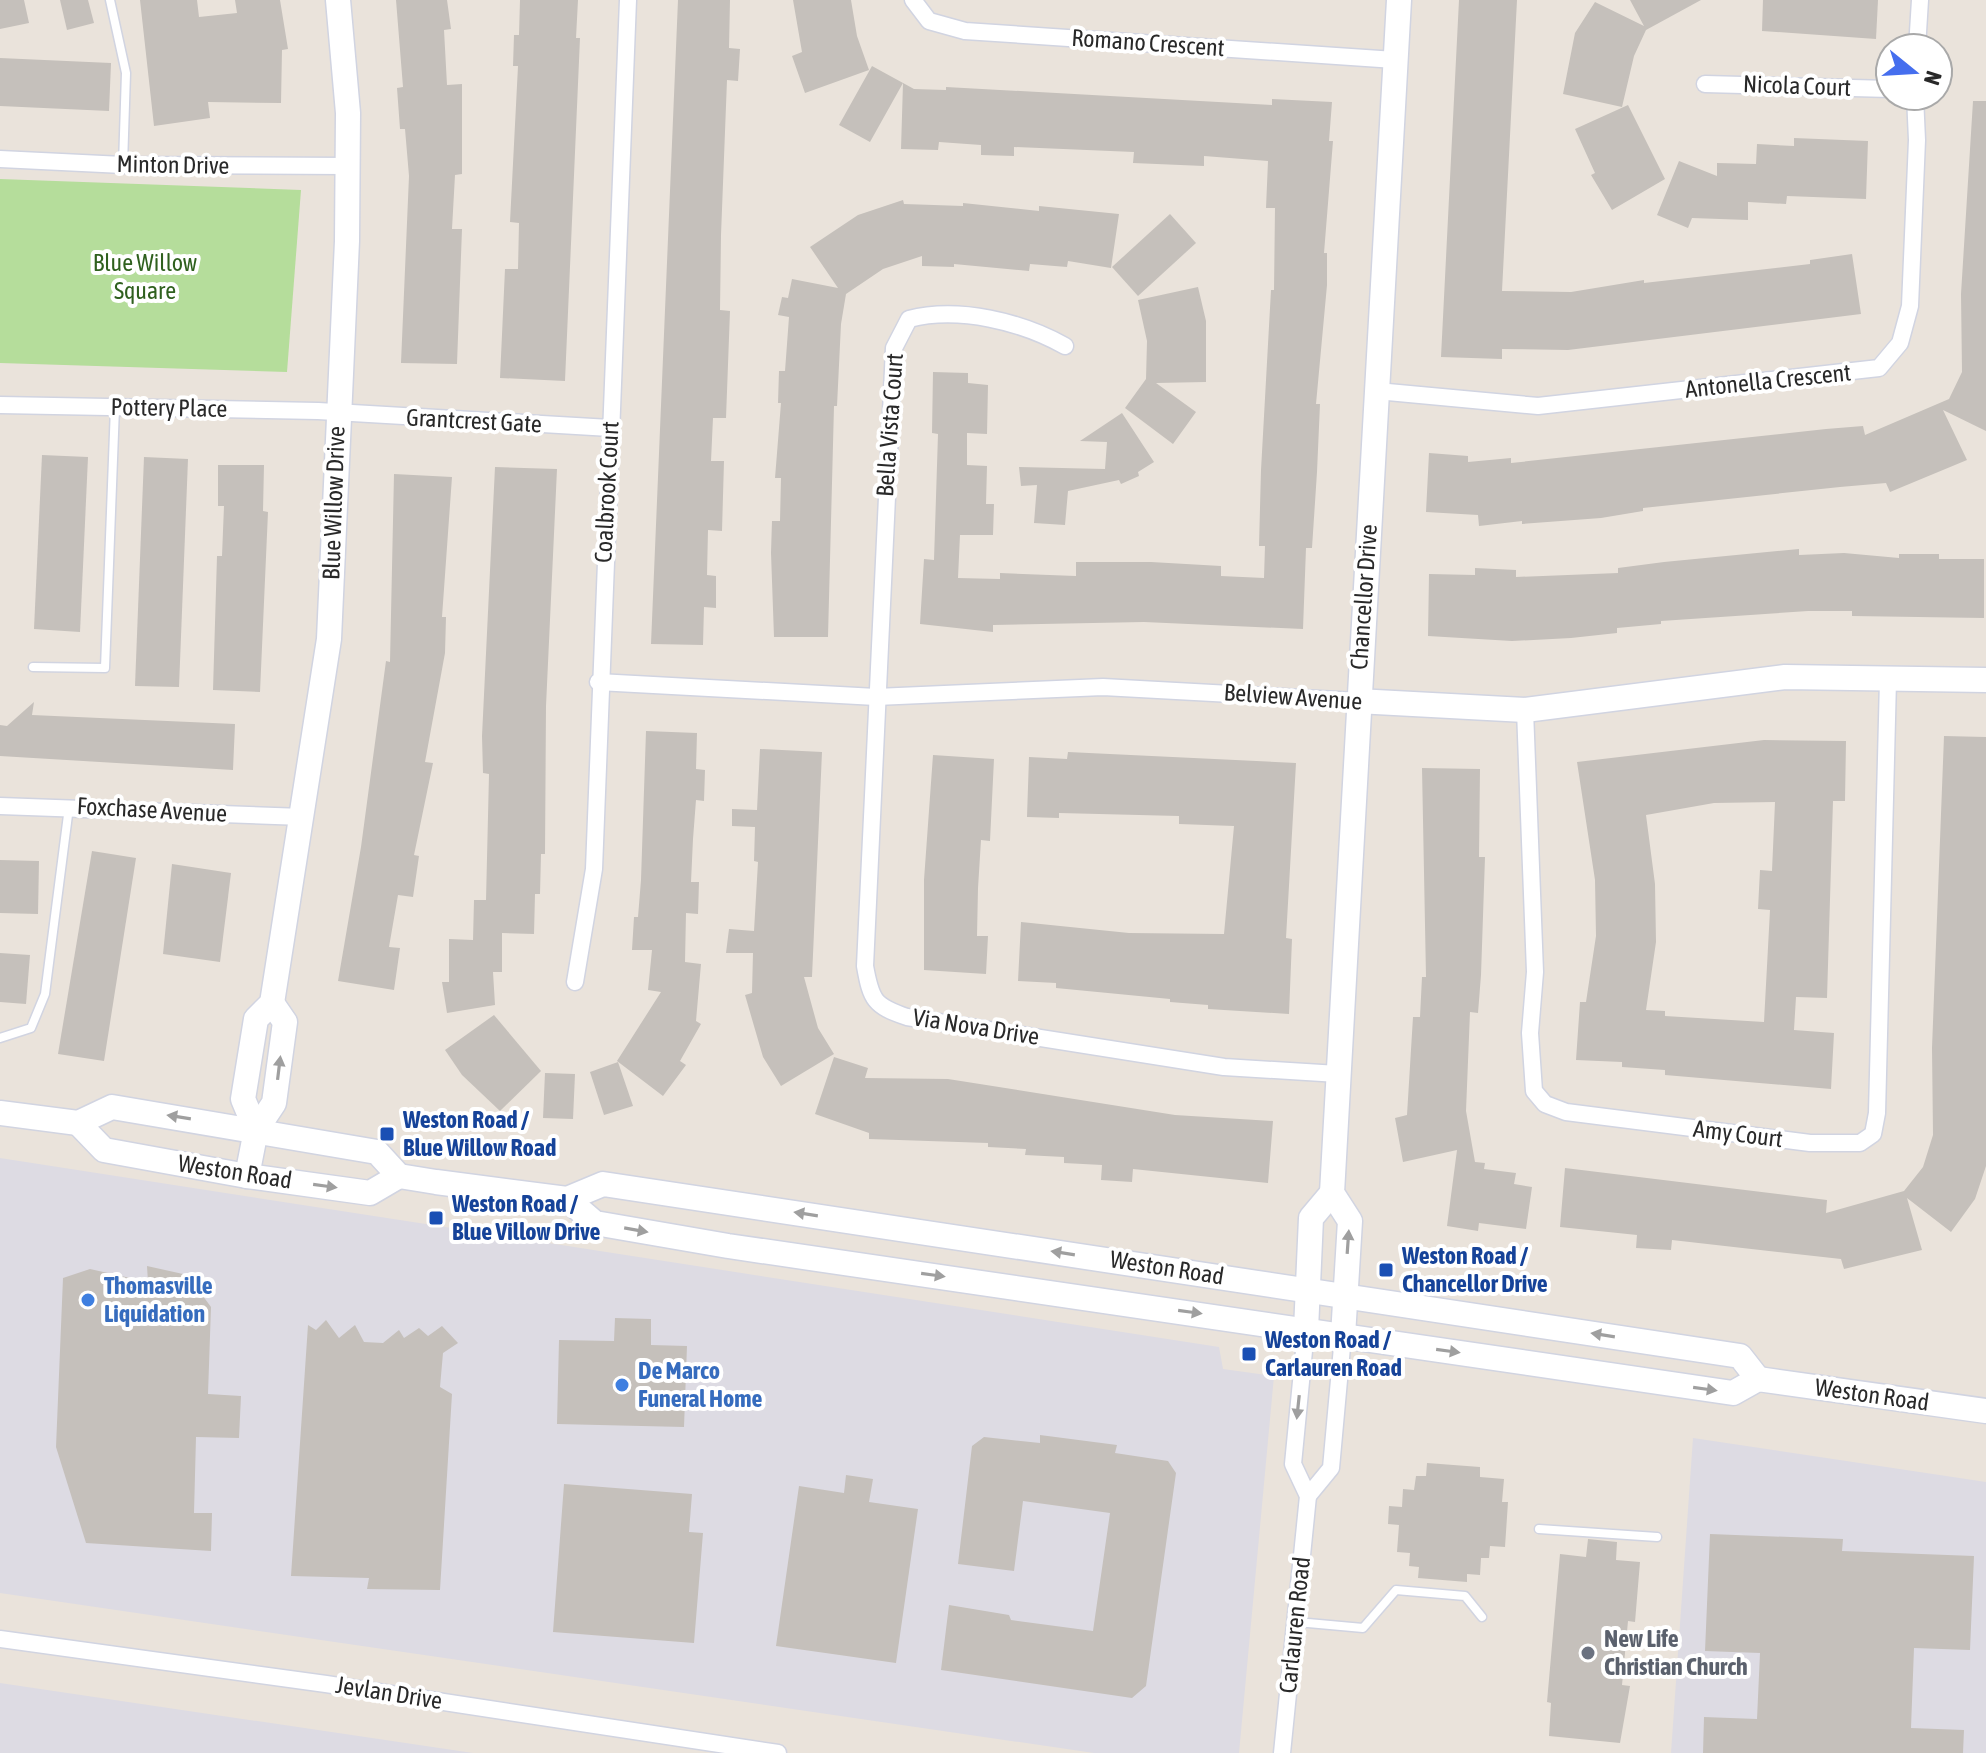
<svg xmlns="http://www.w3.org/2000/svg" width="1986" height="1753" font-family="'Asap Condensed',sans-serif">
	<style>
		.industrial { fill: #dddbe3 }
		.green { fill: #b5dd9b }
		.building { fill: #c5c0bb; fill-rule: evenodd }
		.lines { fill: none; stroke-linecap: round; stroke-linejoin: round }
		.lane-casing { stroke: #d1d4e1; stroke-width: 11 }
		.street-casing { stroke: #d1d4e1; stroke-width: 19 }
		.secondary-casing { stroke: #d1d4e1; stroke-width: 27 }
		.lane { stroke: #fff; stroke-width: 8 }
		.street { stroke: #fff; stroke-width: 16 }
		.secondary { stroke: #fff; stroke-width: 24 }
		.oneway { fill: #9f9f9f }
		.transit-dot { fill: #1a4fb4; stroke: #fff; stroke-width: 3 }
		.shop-dot { fill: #3f7fe0; stroke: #fff; stroke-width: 3 }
		.worship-dot { fill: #6b7280; stroke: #fff; stroke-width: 3 }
		.labels { text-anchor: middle; stroke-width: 8; stroke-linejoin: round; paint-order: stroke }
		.street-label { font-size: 24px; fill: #292929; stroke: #fff }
		.park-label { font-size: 24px; fill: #2f601e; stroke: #fff }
		.transit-label { font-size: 24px; font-weight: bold; fill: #164399; stroke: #fff; text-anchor: start }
		.shop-label { font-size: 24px; font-weight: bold; fill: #366cbe; stroke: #fff; text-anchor: start }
		.worship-label { font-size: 24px; font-weight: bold; fill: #5b616d; stroke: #fff; text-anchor: start }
	</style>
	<rect width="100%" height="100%" fill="#eae3db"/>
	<!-- industrial -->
	<g class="industrial">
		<path d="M0,1158L1219,1347L1223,1369L1274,1376L1239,1753H1094L0,1593Z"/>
		<path d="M1693,1438L1986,1482V1753H1671Z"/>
		<path d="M0,1683L473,1753H0Z"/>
	</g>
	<!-- green -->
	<path class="green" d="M0,179L301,190L287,372L0,363Z"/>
	<!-- building -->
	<g class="building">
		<path d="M0,0H24L29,23L0,29Z"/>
		<path d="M60,0H88L94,23L67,30Z"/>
		<path d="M140,0H197L199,17L237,13L235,0H280L288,49L282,50L281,103L208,102L210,118L154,126Z"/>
		<path d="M396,0H447L451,29L444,30L447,85L462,84V174L455,175L452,229H462L457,364L401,363L409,176L405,129H400L397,88L403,87Z"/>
		<path d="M520,0H578L576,38H580L565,381L500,378L505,269H518L519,223L510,222L518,66H513L514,35H519Z"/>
		<path d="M678,0H730L729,48L740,49L738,81L727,80L721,235L720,310L730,311L726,418H713L711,461H724L722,531L708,530L707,575L716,576V608L704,607L703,645L651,644Z"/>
		<path d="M793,0H851L857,36L869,70L805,93L792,56L802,52Z"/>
		<path d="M1459,0H1517L1502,291L1571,292L1644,280V283L1810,264V260L1852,254L1861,314L1568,350L1502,349V359L1441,357Z"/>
		<path d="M1630,0H1701L1646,30L1634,56L1622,107L1563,94L1575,33L1595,2L1644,26Z"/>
		<path d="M1763,0H1878L1876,39L1762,31Z"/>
		<path d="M0,58L111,63L109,111L0,106Z"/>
		<path d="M872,66L914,89L946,90V87L1272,105V99L1332,102L1329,141H1333L1324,253H1327V285L1316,404H1320L1317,472L1312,548H1306L1303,629L1144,622L993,625V632L920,624L924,559L934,560L938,434L932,433L933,372L968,373V383L988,385L987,434L967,433V465L987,466L986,504H994L993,535H960L958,578L1000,579V573L1076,576V562H1151L1221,566V576L1264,578L1265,546H1259L1261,470L1271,290H1274L1275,208H1266L1268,161L1204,156V166L1133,163L1134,152L1014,147V156L981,155V145L939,142L938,150L901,149L903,83L870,142L839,125Z"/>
		<path d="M1973,101H1986V431L1943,410L1967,460L1890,492L1886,483L1840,487L1643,508V511L1601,518L1522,524V521L1479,526L1478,515L1426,512L1429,453L1468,456V462L1511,458V463L1826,429L1863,426L1865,435L1949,399L1962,372L1961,294Z"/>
		<path d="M1628,105L1665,179L1612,210L1591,175L1595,173L1575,129Z"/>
		<path d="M1794,138L1868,141L1866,199L1787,196L1786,204L1748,202V220L1692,218L1688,228L1657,215L1679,161L1717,176V163L1756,164L1757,144L1794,146Z"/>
		<path d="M903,200L904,204L963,206V203L1039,211V206L1119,214L1111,268L1068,261L1067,267L1030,264L1029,271L954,264V267L922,266V256L883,269L846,294L841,324L837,406H834L828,637H774L771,553L772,521H780L781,478H775L781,403H778L779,371H785L789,317L778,315L782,297L788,298L792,279L838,288L810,247L858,215Z"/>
		<path d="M1170,214L1196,243L1138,296L1112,267Z"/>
		<path d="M1198,287L1206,321V382L1156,383L1196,412L1173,444L1125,408L1146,379L1147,341L1138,300Z"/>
		<path d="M1122,413L1154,462L1138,472L1139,476L1121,484L1119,480L1068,491L1065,525L1034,523L1037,485L1021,486L1019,467L1105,469L1107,442L1080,441Z"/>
		<path d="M42,455L88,457L80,632L34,629Z"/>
		<path d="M144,457L188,459L179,687L135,686Z"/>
		<path d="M218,465H264L263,511L268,512L260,692L213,690L217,556H222L224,506H218Z"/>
		<path d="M495,467L557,469L546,706L545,854H541L540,894H535L534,934L502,933V972H493L495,1005L447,1013L442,982H449V939L473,940L474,900H486L489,774L483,773L482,736Z"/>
		<path d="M394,474L452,477L442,617H446L445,653L425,762L433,763L414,855L419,856L413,897L398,895L389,947L400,948L394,990L338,981L361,847L386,661L390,662Z"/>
		<path d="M1799,549V555L1844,553L1899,558V554H1939V559H1984V618L1852,616V611H1808L1661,621V624L1617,628V633L1571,638L1512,641L1428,636L1429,574L1475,575V568L1516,570V577L1618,573V568L1664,562Z"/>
		<path d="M34,702L32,715L235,724L233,770L0,756V725L7,726Z"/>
		<path d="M646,731L697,733L696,769L705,770L704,801L696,800L693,839L691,882H699L698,914L686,913L685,962L701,964L696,1021L701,1024L680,1061L686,1065L663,1096L617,1061L661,992L648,990L652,950H632L634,917H638L641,880Z"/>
		<path d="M1944,736L1986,737V1166L1975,1199L1951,1232L1907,1198L1922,1250L1844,1269L1841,1259L1672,1240L1671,1250L1636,1248L1637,1235L1560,1227L1565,1168L1827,1200L1826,1213L1904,1191L1923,1167L1933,1135L1932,1048Z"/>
		<path d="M1764,740L1846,741L1845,801H1833L1827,998L1796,997L1794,1030L1834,1033L1831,1089L1665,1075V1070L1622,1067V1062L1576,1060L1580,1002H1586L1596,936L1595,880L1577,762ZM1775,802L1772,871L1760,870L1758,909L1770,910L1764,1022L1665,1016V1011L1646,1010L1656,942L1655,884L1646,815L1714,803Z"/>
		<path d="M760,749L822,752L812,977H804L818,1028L834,1054L781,1086L763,1057L745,995L752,993L753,953H726L729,929L754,931L758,862L754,861L755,827L732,826V809L757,810Z"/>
		<path d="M1068,752L1296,763L1286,938L1292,939L1289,1014L1208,1009V1005L1170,1002V999L1056,988V983L1018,981L1021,922L1129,933L1224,934L1234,826L1179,824V816L1059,813V818L1027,817L1029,757L1067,759Z"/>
		<path d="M933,755L994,759L990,841L981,840L978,888L977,936H988L986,974L924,970V880Z"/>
		<path d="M1422,768L1480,769L1479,857H1485L1481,975L1478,1013L1470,1012L1466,1111L1475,1162L1485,1163L1484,1169L1516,1173L1514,1184L1532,1187L1526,1229L1479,1223L1478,1231L1447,1226L1457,1150L1403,1162L1395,1118L1407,1115L1413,1017H1420L1422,977H1426Z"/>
		<path d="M92,851L136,858L104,1061L58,1054Z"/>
		<path d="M0,860L39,861L38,914L0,913Z"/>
		<path d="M172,864L231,873L220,962L163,954Z"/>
		<path d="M0,953L30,955L26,1004L0,1002Z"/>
		<path d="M494,1015L541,1071L500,1111L462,1075L445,1050Z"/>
		<path d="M834,1057L868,1068L865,1078L948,1079L1175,1115L1273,1121L1268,1183L1133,1169L1132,1182L1101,1180L1102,1165L1064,1163V1157L1025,1155L1026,1149L988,1147V1143L869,1139V1133L815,1114Z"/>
		<path d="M618,1062L633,1106L604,1115L590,1072Z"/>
		<path d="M545,1073L575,1074L573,1119L543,1118Z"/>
		<path d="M147,1266L183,1274L184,1288H197L211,1307L208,1394L241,1396L239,1438L196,1437L194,1513H212L211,1551L86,1543L56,1447L63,1278L90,1269L148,1282Z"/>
		<path d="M615,1318L651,1319V1345L687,1346L684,1427L557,1424L559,1340L614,1341Z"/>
		<path d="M326,1320L339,1338L355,1325L364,1342L383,1343L399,1330L404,1338L419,1328L428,1336L442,1326L458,1343L443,1353L440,1387L452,1394L440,1590L367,1589L369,1578L291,1576L308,1325L316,1330Z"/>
		<path d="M1040,1435L1117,1445L1115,1453L1168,1461L1176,1473L1146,1686L1132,1698L941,1670L949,1605L1009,1615L1011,1620L1093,1631L1110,1513L1023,1501L1014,1571L958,1564L972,1446L984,1437L1040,1443Z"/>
		<path d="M1427,1463L1480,1467V1477L1504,1479L1502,1502H1508L1505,1547L1490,1546L1489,1558H1481L1480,1575L1467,1574V1582L1418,1578L1419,1567L1409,1566L1410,1553L1397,1552L1399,1525L1388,1524L1389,1506L1402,1507L1403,1489L1414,1490L1416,1476H1426Z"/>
		<path d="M846,1475L873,1479L869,1502L918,1509L896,1663L776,1646L799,1486L844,1493Z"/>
		<path d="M564,1484L692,1494L689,1532L703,1533L694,1643L553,1632Z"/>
		<path d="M1710,1534L1843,1539L1842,1551L1974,1556L1970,1650L1914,1648L1911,1728L1964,1730L1963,1753H1703L1704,1717L1757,1719L1760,1653L1705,1651Z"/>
		<path d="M1588,1539L1617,1542L1616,1560L1640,1562L1635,1622L1628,1621L1622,1685L1630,1686L1620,1743L1549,1736L1551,1703L1547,1702L1560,1554L1586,1557Z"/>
	</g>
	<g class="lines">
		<!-- lane casing -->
		<g class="lane-casing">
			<g id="lane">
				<path d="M110,0L126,73L123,165"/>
				<path d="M33,667L105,668L115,407"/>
				<path d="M0,1038L31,1028L45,994L69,807"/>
				<path d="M1539,1529L1657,1537"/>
				<path d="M1297,1622L1363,1628L1396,1590L1465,1596L1482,1617"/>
			</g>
		</g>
		<!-- street casing -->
		<g class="street-casing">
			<g id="street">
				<path d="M913,0L929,21L965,31L1395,60"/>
				<path d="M1917,48L1920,0"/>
				<path d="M1705,84L1890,89"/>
				<path d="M0,159L123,165L347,166"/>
				<path d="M1065,346C1022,322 959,306 909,319L894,348L865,966C871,1000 874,1006 907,1017L1224,1067L1338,1074"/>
				<path d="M1377,391L1538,406L1879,368L1900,343L1910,306L1917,140L1915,96"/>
				<path d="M0,405L318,411L610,428"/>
				<path d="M598,682L876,697L1103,687L1357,701"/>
				<path d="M1525,710L1535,972L1530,1033L1534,1091L1545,1104L1566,1112L1810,1143H1860L1873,1134L1877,1113L1888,680"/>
				<path d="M0,806L303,817"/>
				<path d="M575,982L594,869L628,0"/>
				<path d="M1308,1496L1331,1468L1343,1336"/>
				<path d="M0,1639L326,1684L778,1753"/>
				<path d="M1282,1753L1308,1496L1293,1464L1306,1330"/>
			</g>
		</g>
		<!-- secondary casing -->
		<g class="secondary-casing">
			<g id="secondary">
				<path d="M1357,701L1525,710L1785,677L1986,680"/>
				<path d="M0,1113L78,1123L112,1107L377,1152L399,1176L436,1182L567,1199L603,1184L1740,1356L1758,1379"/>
				<path d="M78,1123L104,1150L247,1176L370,1193L399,1176"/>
				<path d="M256,1130L243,1099L256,1019L272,1003L329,639L347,241L348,113L338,0"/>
				<path d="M247,1176L256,1130L274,1103L285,1022L272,1003"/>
				<path d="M567,1199L595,1223L728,1246L1733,1393L1758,1379L1986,1411"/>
				<path d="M1306,1330L1311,1218L1332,1193"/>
				<path d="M1343,1336L1350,1221L1332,1193L1399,0"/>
			</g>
		</g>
		<!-- lane -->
		<use href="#lane" class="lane"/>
		<!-- street -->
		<use href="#street" class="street"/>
		<!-- secondary -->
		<use href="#secondary" class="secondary"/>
	</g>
	<!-- one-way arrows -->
	<defs><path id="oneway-solid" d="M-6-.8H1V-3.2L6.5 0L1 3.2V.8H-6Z" transform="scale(2)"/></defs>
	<g class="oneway">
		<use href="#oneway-solid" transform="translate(279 1068) rotate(-83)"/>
		<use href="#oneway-solid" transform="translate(179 1117) rotate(-171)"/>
		<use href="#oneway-solid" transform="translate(325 1186) rotate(8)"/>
		<use href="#oneway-solid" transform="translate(806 1214) rotate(-171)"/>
		<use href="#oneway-solid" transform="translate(636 1230) rotate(10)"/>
		<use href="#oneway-solid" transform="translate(1348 1242) rotate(-86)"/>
		<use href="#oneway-solid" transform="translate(1063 1253) rotate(-171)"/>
		<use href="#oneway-solid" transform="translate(933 1275) rotate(8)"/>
		<use href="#oneway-solid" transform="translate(1190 1312) rotate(8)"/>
		<use href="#oneway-solid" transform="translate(1603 1335) rotate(-171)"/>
		<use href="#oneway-solid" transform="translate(1448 1351) rotate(8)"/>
		<use href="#oneway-solid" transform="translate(1705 1389) rotate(8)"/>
		<use href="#oneway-solid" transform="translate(1298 1407) rotate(96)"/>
	</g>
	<!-- markers -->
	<g class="transit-dot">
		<rect x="379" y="1126" width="16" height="16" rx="4"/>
		<rect x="428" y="1210" width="16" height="16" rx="4"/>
		<rect x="1378" y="1262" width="16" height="16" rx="4"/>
		<rect x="1241" y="1346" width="16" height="16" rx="4"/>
	</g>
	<g class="shop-dot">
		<circle cx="88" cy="1300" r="8"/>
		<circle cx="622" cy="1385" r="8"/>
	</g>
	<circle class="worship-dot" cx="1588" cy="1653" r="8"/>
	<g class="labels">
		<!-- street labels -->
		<g class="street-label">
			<text transform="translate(1148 43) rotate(4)" y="8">Romano Crescent</text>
			<text transform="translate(1797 86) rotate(2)" y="8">Nicola Court</text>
			<text transform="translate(173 165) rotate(1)" y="8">Minton Drive</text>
			<text transform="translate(1768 381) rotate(-6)" y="8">Antonella Crescent</text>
			<text transform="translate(169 408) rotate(1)" y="8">Pottery Place</text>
			<text transform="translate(474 421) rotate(3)" y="8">Grantcrest Gate</text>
			<text transform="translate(890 425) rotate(-86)" y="8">Bella Vista Court</text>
			<text transform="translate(607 492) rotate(-87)" y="8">Coalbrook Court</text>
			<text transform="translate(334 503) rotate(-88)" y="8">Blue Willow Drive</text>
			<text transform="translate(1364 597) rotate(-86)" y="8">Chancellor Drive</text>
			<text transform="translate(1293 697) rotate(4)" y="8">Belview Avenue</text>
			<text transform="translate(152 810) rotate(3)" y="8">Foxchase Avenue</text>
			<text transform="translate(976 1027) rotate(9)" y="8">Via Nova Drive</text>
			<text transform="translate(1738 1134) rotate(7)" y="8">Amy Court</text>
			<text transform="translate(235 1172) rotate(9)" y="8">Weston Road</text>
			<text transform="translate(1167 1268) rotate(9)" y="8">Weston Road</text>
			<text transform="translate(1872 1395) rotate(8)" y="8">Weston Road</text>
			<text transform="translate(1295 1625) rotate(-84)" y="8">Carlauren Road</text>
			<text transform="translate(389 1693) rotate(9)" y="8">Jevlan Drive</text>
		</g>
		<!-- park labels -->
		<g class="park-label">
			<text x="145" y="271">Blue Willow<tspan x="145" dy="28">Square</tspan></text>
		</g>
		<!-- transit labels -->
		<g class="transit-label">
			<text x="403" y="1128">Weston Road /<tspan x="403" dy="28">Blue Willow Road</tspan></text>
			<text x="452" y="1212">Weston Road /<tspan x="452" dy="28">Blue Villow Drive</tspan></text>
			<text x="1402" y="1264">Weston Road /<tspan x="1402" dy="28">Chancellor Drive</tspan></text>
			<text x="1265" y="1348">Weston Road /<tspan x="1265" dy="28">Carlauren Road</tspan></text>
		</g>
		<!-- shop labels -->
		<g class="shop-label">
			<text x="104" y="1294">Thomasville<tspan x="104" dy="28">Liquidation</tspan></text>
			<text x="638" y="1379">De Marco<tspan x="638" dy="28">Funeral Home</tspan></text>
		</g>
		<!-- worship labels -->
		<g class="worship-label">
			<text x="1604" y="1647">New Life<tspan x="1604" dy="28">Christian Church</tspan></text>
		</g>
	</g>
	<!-- north arrow -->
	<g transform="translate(1914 72) rotate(108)"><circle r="38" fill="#ffffff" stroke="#a9a9a9" stroke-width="2"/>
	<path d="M0-6L14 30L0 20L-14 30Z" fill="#456eee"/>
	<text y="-12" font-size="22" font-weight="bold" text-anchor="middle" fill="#292929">N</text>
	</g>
</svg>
